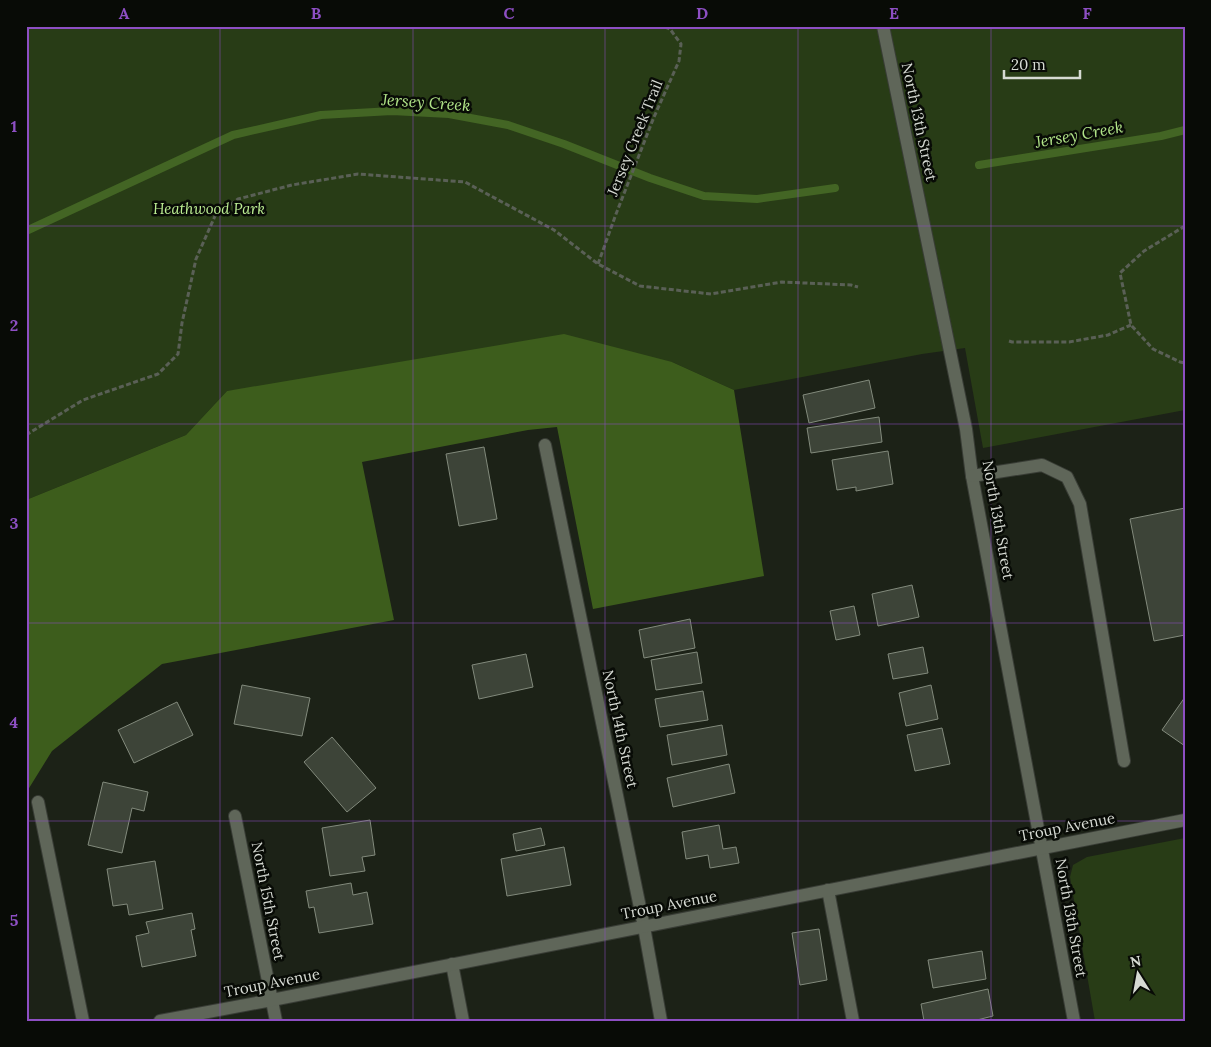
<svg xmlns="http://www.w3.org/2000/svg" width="1211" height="1047" font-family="Lora,serif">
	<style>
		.green { fill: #283c16 }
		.forest { fill: #3d5d1c }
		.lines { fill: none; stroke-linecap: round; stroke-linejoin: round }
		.stream { stroke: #436524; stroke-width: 8 }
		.building { fill: #3d4438; stroke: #828a7c }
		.minor-casing { stroke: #393d36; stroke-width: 14 }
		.path { stroke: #5a6056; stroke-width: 3; stroke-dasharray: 5 2.5; stroke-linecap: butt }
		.minor { stroke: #5f6659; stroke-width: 12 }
		.grid { fill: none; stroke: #8d4fc3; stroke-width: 1; stroke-opacity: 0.55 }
		.labels { text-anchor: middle; stroke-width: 5; stroke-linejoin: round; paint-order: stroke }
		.street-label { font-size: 15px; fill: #d6dad3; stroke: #080b06 }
		.park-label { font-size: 15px; font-style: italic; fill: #bcee93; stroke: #080b06 }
		.water-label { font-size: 16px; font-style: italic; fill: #b1e488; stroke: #080b06 }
		.neatline { fill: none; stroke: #8d4fc3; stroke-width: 2 }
		.grid-label { font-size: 16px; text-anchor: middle; font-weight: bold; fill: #8d4fc3 }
	</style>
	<rect width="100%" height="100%" fill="#1c2217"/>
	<!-- green -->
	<g class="green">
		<path d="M26,26H1185V410L983,448L965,348L922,354L734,390L672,362L227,391L186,435L26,500Z"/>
		<path d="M1185,838V1021H1095L1070,877L1073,865L1087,857Z"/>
	</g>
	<!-- forest -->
	<path class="forest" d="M564,334L672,362L734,390L764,576L593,609L557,427L528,430L362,462L394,620L162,664L52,751L26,793V500L186,435L227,391Z"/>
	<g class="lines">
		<!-- stream -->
		<g class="stream">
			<path d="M979,165L1161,136L1185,130"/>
			<path d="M26,231L233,135L321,115L392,111L449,114L508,125L564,144L650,178L704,196L757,199L835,188"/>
		</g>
	</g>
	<!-- building -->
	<g class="building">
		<path d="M869,380L875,408L809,423L803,395Z"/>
		<path d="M879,417L882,442L811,453L807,428Z"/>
		<path d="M484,447L497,519L459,526L446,454Z"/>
		<path d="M888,451L893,484L856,491V487L837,490L832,460Z"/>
		<path d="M1185,508V635L1154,641L1130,519Z"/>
		<path d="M912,585L919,617L878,626L872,594Z"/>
		<path d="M854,606L860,635L836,640L830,611Z"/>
		<path d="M690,619L695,648L644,658L639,630Z"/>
		<path d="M923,647L928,673L893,679L888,654Z"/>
		<path d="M697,652L702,683L656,690L651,660Z"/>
		<path d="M526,654L533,687L479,699L472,665Z"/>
		<path d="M242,685L310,698L302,736L234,724Z"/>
		<path d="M931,685L938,719L906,726L899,693Z"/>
		<path d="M703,691L708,720L660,727L655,699Z"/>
		<path d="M1185,697V746L1162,730Z"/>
		<path d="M177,702L193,735L134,763L118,730Z"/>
		<path d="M722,725L727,755L672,765L667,735Z"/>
		<path d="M942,728L950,764L915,771L907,735Z"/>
		<path d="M332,737L376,788L347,812L304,762Z"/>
		<path d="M729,764L735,793L673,807L667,778Z"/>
		<path d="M103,782L148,792L144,811L132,808L122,853L88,845Z"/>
		<path d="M370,820L375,855L362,857L365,871L330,876L322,828Z"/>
		<path d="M719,825L723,849L736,847L739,863L710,868L708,855L686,859L682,832Z"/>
		<path d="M541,828L545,845L516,851L513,834Z"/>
		<path d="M564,847L571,885L507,896L501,859Z"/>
		<path d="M155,861L163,909L129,915L127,904L113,906L107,869Z"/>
		<path d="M351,883L353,895L367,892L373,924L319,933L314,907L309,908L306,891Z"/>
		<path d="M192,913L195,929L191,930L196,956L142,967L136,936L149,933L146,922Z"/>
		<path d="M819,929L827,980L800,985L792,933Z"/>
		<path d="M982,951L986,979L933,988L928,960Z"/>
		<path d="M988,989L993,1016L973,1021H924L921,1004Z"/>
	</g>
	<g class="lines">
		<!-- minor casing -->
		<g class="minor-casing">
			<g id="minor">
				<path d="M883,26L966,429L972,476L1074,1021"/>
				<path d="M545,445L644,927L661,1021"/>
				<path d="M972,476L1042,465L1067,477L1080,504L1124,761"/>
				<path d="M38,802L83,1021"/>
				<path d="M235,816L276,1021"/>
				<path d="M828,890L853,1021"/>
				<path d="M452,964L463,1021"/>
				<path d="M160,1021L272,1000L1185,820"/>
			</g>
		</g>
		<!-- path -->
		<g class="path">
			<path d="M1185,226L1144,251L1120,273L1131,325L1153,349L1180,362L1185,363"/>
			<path d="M598,264L616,214L654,117L679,61L681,44L670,29L663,26"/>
			<path d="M1009,341L1012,342H1069L1108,335L1131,325"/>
			<path d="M26,435L83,400L158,374L178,354L182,323L196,259L215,216L238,199L292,185L358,174L465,182L554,230L598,264L640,286L711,294L782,282L851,285L858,287"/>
		</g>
		<!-- minor -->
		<use href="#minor" class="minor"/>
	</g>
	<!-- grid -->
	<path class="grid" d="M220,26V1021M413,26V1021M605,26V1021M798,26V1021M991,26V1021M26,226H1185M26,424H1185M26,623H1185M26,821H1185"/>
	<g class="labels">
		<!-- street labels -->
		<g class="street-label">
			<text transform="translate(919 122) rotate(78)" y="5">North 13th Street</text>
			<text transform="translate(635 138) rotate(-68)" y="5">Jersey Creek Trail</text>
			<text transform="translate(998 520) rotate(80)" y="5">North 13th Street</text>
			<text transform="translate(620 729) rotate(78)" y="5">North 14th Street</text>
			<text transform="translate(1067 827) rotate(-11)" y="5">Troup Avenue</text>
			<text transform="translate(268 901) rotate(79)" y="5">North 15th Street</text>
			<text transform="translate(669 905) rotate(-11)" y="5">Troup Avenue</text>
			<text transform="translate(1071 918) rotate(80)" y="5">North 13th Street</text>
			<text transform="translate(272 983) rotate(-11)" y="5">Troup Avenue</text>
		</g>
		<!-- park labels -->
		<g class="park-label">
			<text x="209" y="214">Heathwood Park</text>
		</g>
		<!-- water labels -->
		<g class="water-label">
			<text transform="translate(426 102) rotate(4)" y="6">Jersey Creek</text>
			<text transform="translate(1079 134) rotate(-10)" y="6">Jersey Creek</text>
		</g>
	</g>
	<!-- border -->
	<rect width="1211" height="1047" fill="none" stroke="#080b06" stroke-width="55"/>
	<!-- north arrow -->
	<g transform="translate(1138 974) rotate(349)" stroke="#080b06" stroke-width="4" paint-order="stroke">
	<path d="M0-4L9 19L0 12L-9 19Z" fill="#d6dad3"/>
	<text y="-8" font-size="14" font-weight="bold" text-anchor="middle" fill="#d6dad3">N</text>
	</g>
	<!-- scale -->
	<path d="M1004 70v8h76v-8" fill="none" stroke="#d6dad3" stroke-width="2.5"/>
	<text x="1011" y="70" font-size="15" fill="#d6dad3" stroke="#080b06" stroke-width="4" paint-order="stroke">20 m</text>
	<rect x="28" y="28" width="1156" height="992" class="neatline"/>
	<g class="grid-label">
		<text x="124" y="19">A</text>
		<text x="316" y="19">B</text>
		<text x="509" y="19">C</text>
		<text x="702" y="19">D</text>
		<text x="894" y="19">E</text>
		<text x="1087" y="19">F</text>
		<text x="14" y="132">1</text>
		<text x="14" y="331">2</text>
		<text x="14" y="529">3</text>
		<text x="14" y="728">4</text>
		<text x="14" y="926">5</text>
	</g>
</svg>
